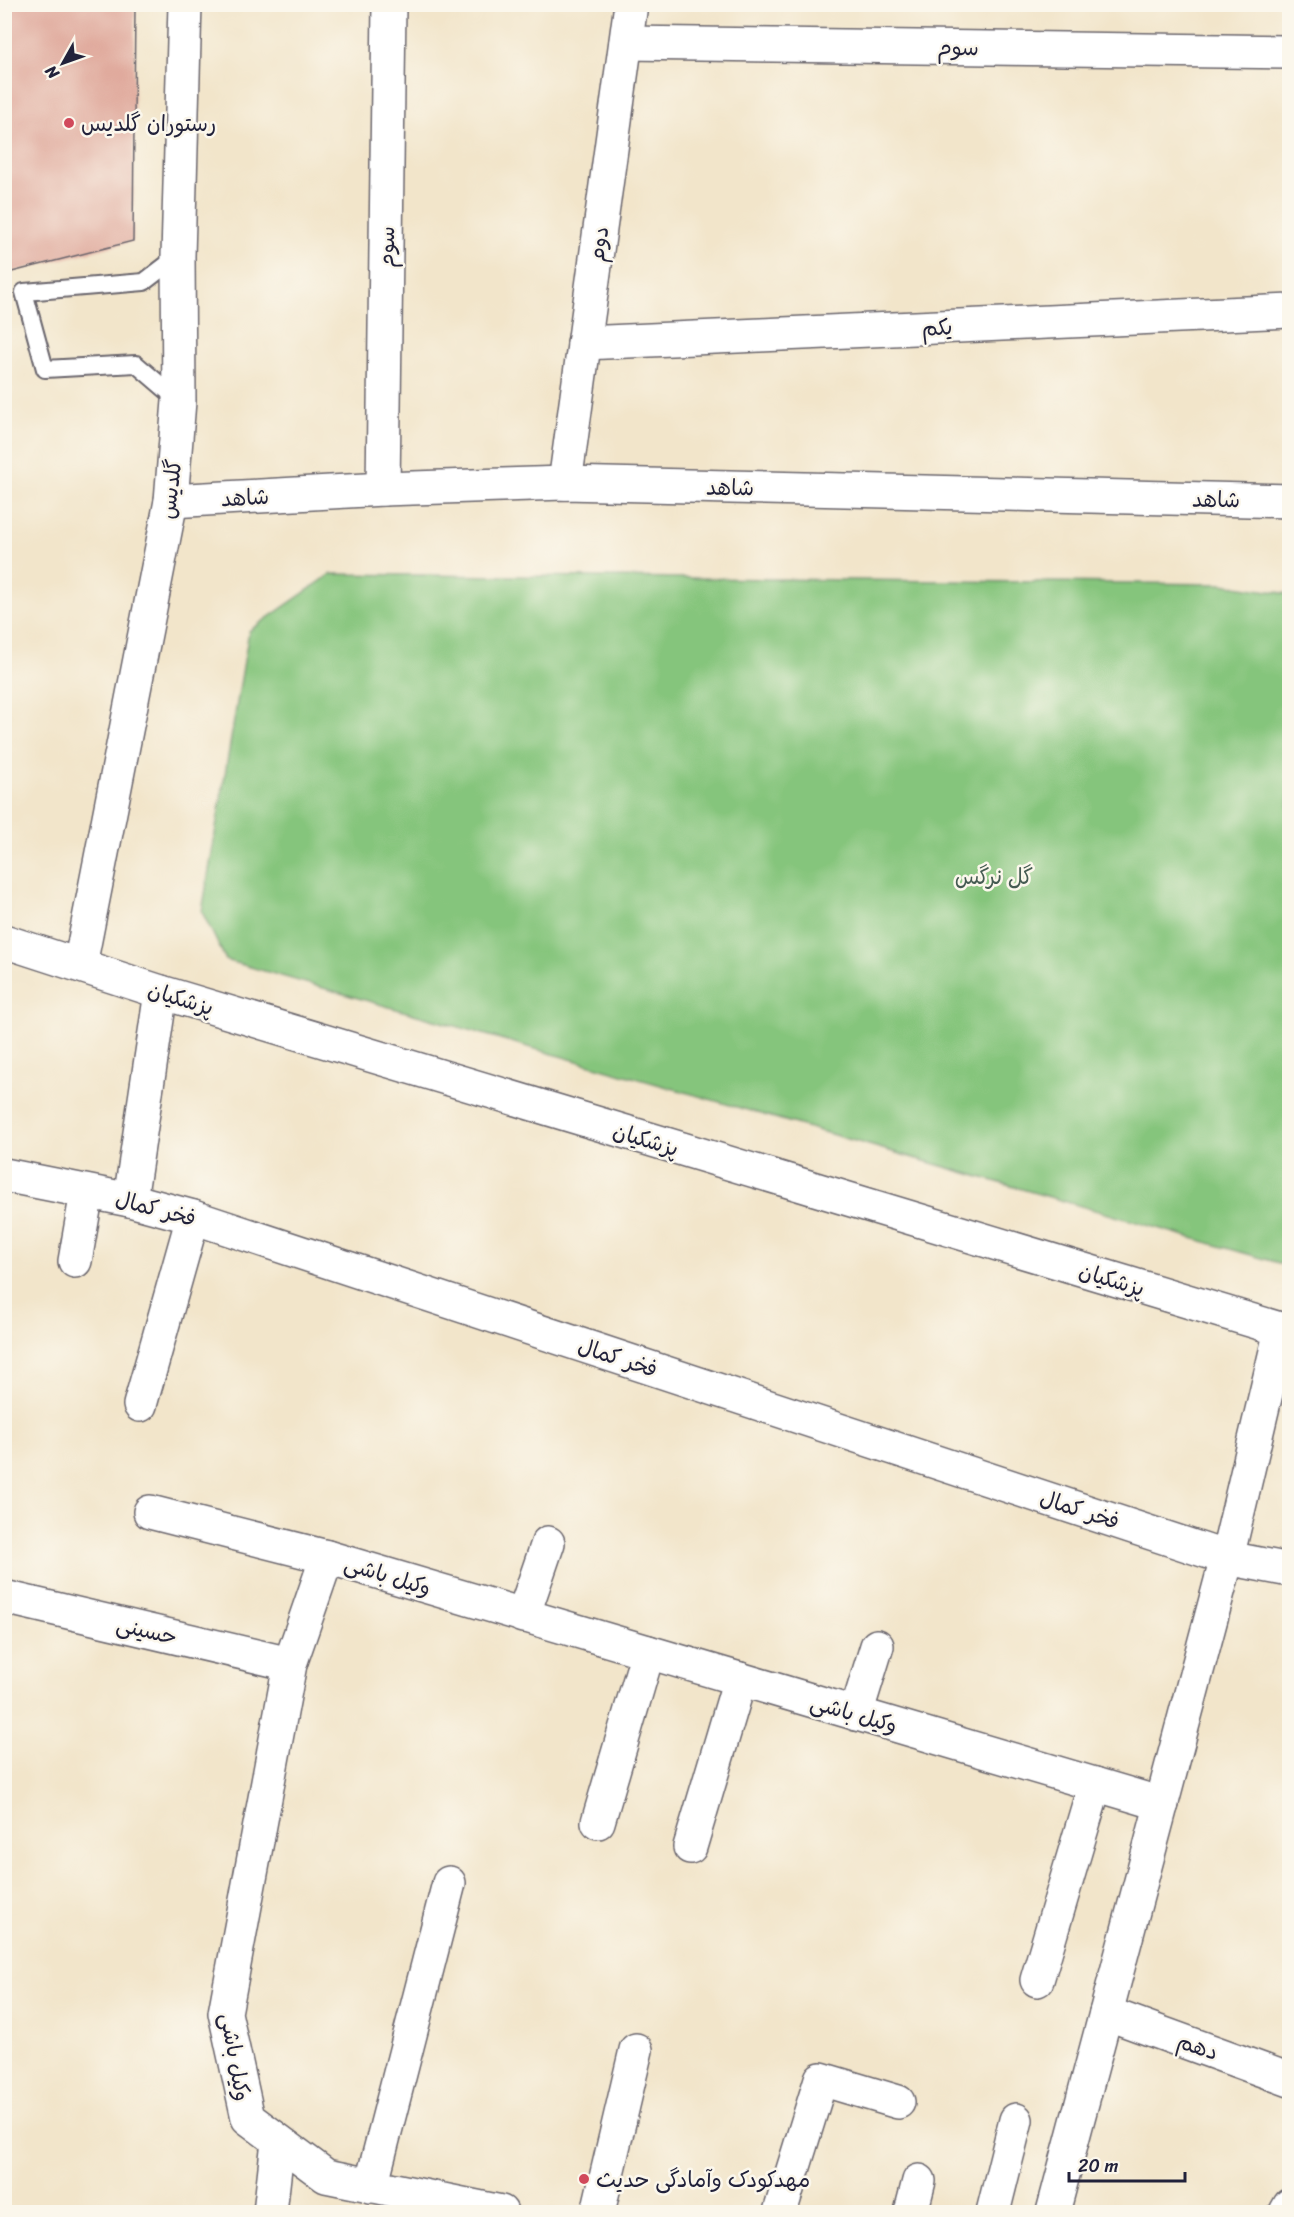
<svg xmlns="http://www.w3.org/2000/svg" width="1294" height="2217" font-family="Sriracha,'Playpen Sans Arabic',sans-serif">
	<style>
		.green { fill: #85c57c; stroke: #54745c; stroke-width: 1.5 }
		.building { fill: #e0aa9d }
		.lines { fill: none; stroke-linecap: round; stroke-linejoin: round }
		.service-casing { stroke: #6b666d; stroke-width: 20 }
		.minor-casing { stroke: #6b666d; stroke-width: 36 }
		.tertiary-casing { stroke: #6b666d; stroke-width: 36 }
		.service { stroke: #fff; stroke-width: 16 }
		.minor { stroke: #fff; stroke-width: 33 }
		.tertiary { stroke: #fff; stroke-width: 33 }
		.poi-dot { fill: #d1495b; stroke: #fbf7ec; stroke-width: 2 }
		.labels { text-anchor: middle; stroke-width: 5; stroke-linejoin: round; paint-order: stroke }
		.street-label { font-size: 22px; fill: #22223b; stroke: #fbf7ec }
		.poi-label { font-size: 22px; fill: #22223b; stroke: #fbf7ec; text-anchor: start }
		.park-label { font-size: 22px; fill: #455b52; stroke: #fbf7ec }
	</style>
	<rect width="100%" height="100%" fill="#fbf7ec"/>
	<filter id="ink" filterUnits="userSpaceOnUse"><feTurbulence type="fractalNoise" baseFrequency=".0167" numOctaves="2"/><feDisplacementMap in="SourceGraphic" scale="12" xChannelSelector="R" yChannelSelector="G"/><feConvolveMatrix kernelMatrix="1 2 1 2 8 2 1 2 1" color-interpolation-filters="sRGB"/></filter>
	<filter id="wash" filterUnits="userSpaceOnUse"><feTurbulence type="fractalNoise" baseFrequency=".008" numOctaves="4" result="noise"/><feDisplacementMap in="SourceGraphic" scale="24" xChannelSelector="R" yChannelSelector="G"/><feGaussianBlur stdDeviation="1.35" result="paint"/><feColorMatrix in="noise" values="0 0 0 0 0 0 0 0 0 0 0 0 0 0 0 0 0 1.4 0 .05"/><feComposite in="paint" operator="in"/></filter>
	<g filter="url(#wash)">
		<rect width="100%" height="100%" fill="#f2e5ca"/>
		<!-- green -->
		<path class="green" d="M331,574L1222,584L1289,594V1266L226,960L202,912L249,631Z"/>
		<g id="blocks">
			<!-- building -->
			<path class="building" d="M4,4H135L133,241L4,274Z"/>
		</g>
	</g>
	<g filter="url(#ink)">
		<use href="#blocks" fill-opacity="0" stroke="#6b666d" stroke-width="1.5"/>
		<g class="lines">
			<!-- service casing -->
			<g class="service-casing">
				<path id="service" d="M178,256L144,282L24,292L45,369L136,364L178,400"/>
			</g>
			<!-- minor casing -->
			<g class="minor-casing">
				<g id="minor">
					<path d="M626,43L1290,52"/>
					<path d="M584,343L1290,311"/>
					<path d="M565,483L631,4"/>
					<path d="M383,489L389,4"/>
					<path d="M171,501L383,489L565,483L1290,501"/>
					<path d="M4,1175L130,1200L193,1217L1227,1558L1290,1570"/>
					<path d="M130,1200L161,992"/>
					<path d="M75,1261L87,1192"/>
					<path d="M140,1405L193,1217"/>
					<path d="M150,1512L327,1557L1162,1804"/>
					<path d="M327,1557L290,1664L225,2013L248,2118L326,2176L501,2212"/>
					<path d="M4,1597L290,1664"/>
					<path d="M523,1616L548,1543"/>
					<path d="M856,1714L877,1646"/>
					<path d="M598,1822L648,1652"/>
					<path d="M690,1847L740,1679"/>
					<path d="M1037,1980L1095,1784"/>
					<path d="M1106,2013L1290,2080"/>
					<path d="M371,2186L449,1883"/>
					<path d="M270,2212L278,2141"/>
					<path d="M598,2212L636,2050"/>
					<path d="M780,2212L821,2079L898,2102"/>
					<path d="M911,2212L919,2181"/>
					<path d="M993,2212L1016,2120"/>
					<path d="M1053,2212L1227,1558L1281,1330"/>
					<path d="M1286,2212L1290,2205"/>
				</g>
			</g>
			<!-- tertiary casing -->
			<g class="tertiary-casing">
				<g id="tertiary">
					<path d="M4,941L161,992L1290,1332"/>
					<path d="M80,965L171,501L179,401L178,256L185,4"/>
				</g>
			</g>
			<!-- service -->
			<use href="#service" class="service"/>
			<!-- minor -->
			<use href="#minor" class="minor"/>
			<!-- tertiary -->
			<use href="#tertiary" class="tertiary"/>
		</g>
	</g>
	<!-- markers -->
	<g class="poi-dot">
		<circle cx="69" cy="123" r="6"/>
		<circle cx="584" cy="2179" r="6"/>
	</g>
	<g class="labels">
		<!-- street labels -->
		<g class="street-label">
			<text transform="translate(958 47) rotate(1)" y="8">سوم</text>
			<text transform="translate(598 244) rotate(-82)" y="8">دوم</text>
			<text transform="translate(386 247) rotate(-89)" y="8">سوم</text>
			<text transform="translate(937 327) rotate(-3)" y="8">یکم</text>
			<text transform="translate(730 487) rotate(1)" y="8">شاهد</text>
			<text transform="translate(170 489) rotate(-83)" y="8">گلدیس</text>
			<text transform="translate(245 497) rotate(-3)" y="8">شاهد</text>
			<text transform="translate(1216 499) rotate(1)" y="8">شاهد</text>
			<text transform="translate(181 998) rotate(17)" y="8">پزشکیان</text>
			<text transform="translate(646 1139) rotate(17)" y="8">پزشکیان</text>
			<text transform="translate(156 1208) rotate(15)" y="8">فخر کمال</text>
			<text transform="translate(1112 1279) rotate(17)" y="8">پزشکیان</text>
			<text transform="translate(618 1357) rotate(18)" y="8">فخر کمال</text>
			<text transform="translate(1080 1509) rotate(18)" y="8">فخر کمال</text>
			<text transform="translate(388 1575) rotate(17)" y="8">وکیل باشی</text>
			<text transform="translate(147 1630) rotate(13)" y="8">حسینی</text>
			<text transform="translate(854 1713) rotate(16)" y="8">وکیل باشی</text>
			<text transform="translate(1198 2046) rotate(19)" y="8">دهم</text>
			<text transform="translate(236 2057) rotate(80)" y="8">وکیل باشی</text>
		</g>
		<!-- poi labels -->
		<g class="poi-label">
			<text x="81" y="131">رستوران گلدیس</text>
			<text x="596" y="2187">مهدکودک وآمادگی حدیث</text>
		</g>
		<!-- park labels -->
		<g class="park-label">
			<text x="994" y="884">گل نرگس</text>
		</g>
	</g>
	<!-- margin -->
	<rect width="1294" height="2217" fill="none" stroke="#fbf7ec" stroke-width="24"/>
	<!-- north arrow -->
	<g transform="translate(63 63) rotate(230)" stroke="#fbf7ec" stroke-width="4.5" paint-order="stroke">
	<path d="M0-4.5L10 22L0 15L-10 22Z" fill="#22223b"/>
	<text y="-9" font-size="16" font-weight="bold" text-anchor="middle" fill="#22223b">N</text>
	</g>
	<!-- scale -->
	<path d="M1069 2172v9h116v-9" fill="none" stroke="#22223b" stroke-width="3"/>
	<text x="1078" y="2172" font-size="18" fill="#22223b" stroke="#fbf7ec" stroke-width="4.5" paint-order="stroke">20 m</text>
</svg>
